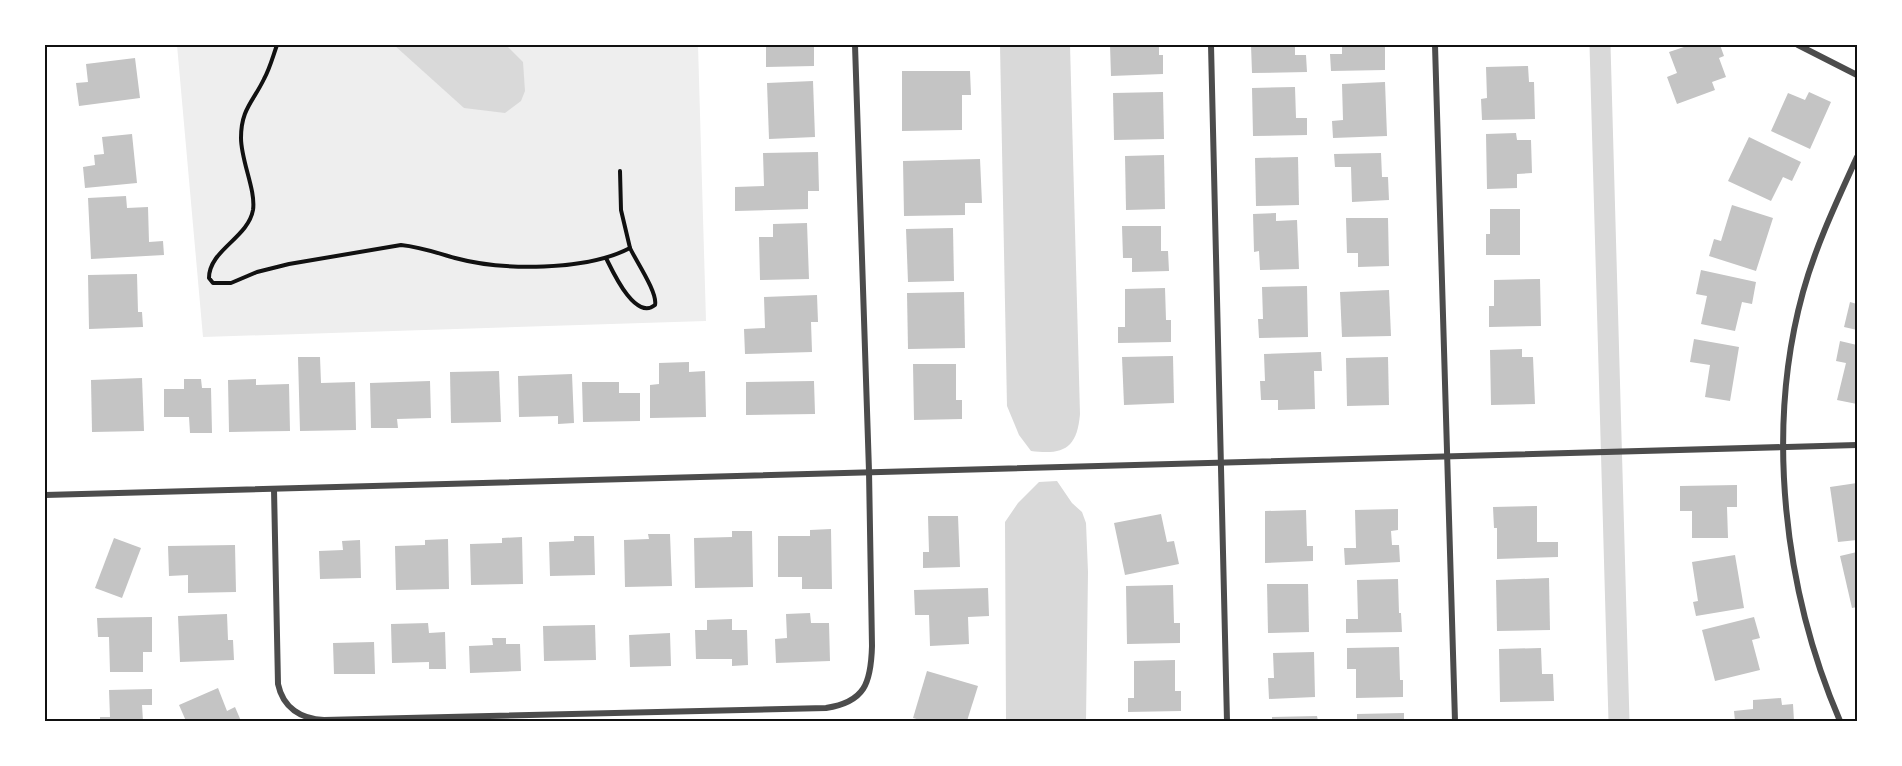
<svg xmlns="http://www.w3.org/2000/svg" width="1902" height="766" font-family="'PT Sans Narrow',sans-serif">
	<style>
		.green { fill: #eee }
		.water { fill: #d9d9d9 }
		.lines { fill: none; stroke-linecap: round; stroke-linejoin: round }
		.canal { stroke: #d9d9d9; stroke-width: 21 }
		.building { fill: #c4c4c4 }
		.path { stroke: #111; stroke-width: 4 }
		.minor { stroke: #4c4c4c; stroke-width: 6 }
		.neatline { fill: none; stroke: #111; stroke-width: 2 }
	</style>
	<rect width="100%" height="100%" fill="#fff"/>
	<!-- green -->
	<path class="green" d="M177,45H698L706,321L203,337Z"/>
	<!-- water -->
	<g class="water">
		<path d="M394,45H506L523,62L525,91L521,101L505,113L464,108Z"/>
		<path d="M1000,45H1070L1080,414C1077,449 1063,455 1031,451L1019,435L1007,406Z"/>
		<path d="M1057,481L1072,503L1082,512L1086,523L1088,572L1086,721H1006L1005,522L1018,503L1039,482Z"/>
	</g>
	<g class="lines">
		<!-- canal -->
		<path class="canal" d="M1600,45L1619,721"/>
	</g>
	<!-- building -->
	<g class="building">
		<path d="M766,45H814V66L766,67Z"/>
		<path d="M1110,45H1159V55H1163V74L1111,76Z"/>
		<path d="M1251,45H1295V55H1306L1307,72L1252,73Z"/>
		<path d="M1342,45H1385V70L1331,71L1330,54H1342Z"/>
		<path d="M1690,45H1720L1724,56L1719,58L1726,77L1712,82L1715,90L1677,104L1667,77L1677,73L1669,52Z"/>
		<path d="M135,58L140,98L79,106L76,83L88,82L86,64Z"/>
		<path d="M1528,66L1529,82H1534L1535,119L1482,120L1481,99L1487,98L1486,67Z"/>
		<path d="M902,71H970L971,95H962V130L902,131Z"/>
		<path d="M813,81L815,137L769,139L767,83Z"/>
		<path d="M1385,82L1387,136L1333,138L1332,121L1343,120L1342,84Z"/>
		<path d="M1295,87L1296,118H1307V135L1253,136L1252,88Z"/>
		<path d="M1163,92L1164,139L1114,140L1113,93Z"/>
		<path d="M1809,92L1831,102L1810,149L1771,131L1788,93L1805,100Z"/>
		<path d="M1516,133L1517,140H1531L1532,173L1517,174V188L1487,189L1486,134Z"/>
		<path d="M132,134L137,183L85,188L83,167L95,165L94,155L104,154L102,137Z"/>
		<path d="M1749,137L1801,162L1792,181L1783,177L1771,201L1728,181Z"/>
		<path d="M818,152L819,191H808V209L735,211V187L764,186L763,153Z"/>
		<path d="M1381,153L1382,177H1388L1389,200L1352,202L1351,167H1335L1334,154Z"/>
		<path d="M1164,155L1165,209L1126,210L1125,156Z"/>
		<path d="M1298,157L1299,205L1256,206L1255,158Z"/>
		<path d="M980,159L982,203H965V215L904,216L903,161Z"/>
		<path d="M126,196L127,208L148,207L149,242L163,241L164,255L91,259L88,198Z"/>
		<path d="M1732,205L1773,218L1756,271L1709,256L1714,239L1721,241Z"/>
		<path d="M1490,209H1520V255H1486V234H1490Z"/>
		<path d="M1276,213V221L1297,220L1299,269L1260,270L1259,251L1254,252L1253,214Z"/>
		<path d="M1346,218H1388L1389,266L1358,267V253H1347Z"/>
		<path d="M807,223L809,279L760,280L759,237H773V224Z"/>
		<path d="M1122,226H1161V251H1168L1169,271L1132,272V258H1123Z"/>
		<path d="M953,228L954,281L908,282L906,229Z"/>
		<path d="M1701,270L1756,282L1752,304L1742,302L1735,331L1701,324L1707,296L1696,294Z"/>
		<path d="M137,274L138,312H142L143,327L89,329L88,275Z"/>
		<path d="M1540,279L1541,326L1489,327V306H1494V280Z"/>
		<path d="M1307,286L1308,337L1259,338L1258,319H1263L1262,287Z"/>
		<path d="M1165,288L1166,320H1171V342L1118,343V327H1125V289Z"/>
		<path d="M1389,290L1391,336L1342,337L1340,292Z"/>
		<path d="M964,292L965,348L908,349L907,293Z"/>
		<path d="M817,295L818,322H811L812,352L745,354L744,329L765,328L764,297Z"/>
		<path d="M1850,302L1857,304V330L1844,327Z"/>
		<path d="M1694,339L1739,347L1730,401L1705,397L1710,365L1690,362Z"/>
		<path d="M1840,341L1857,345V404L1837,400L1846,363L1836,361Z"/>
		<path d="M1522,349V357H1533L1535,404L1491,405L1490,350Z"/>
		<path d="M1321,352L1322,371H1314L1315,409L1278,410V400H1261L1260,381H1265L1264,354Z"/>
		<path d="M1173,356L1174,403L1124,405L1122,357Z"/>
		<path d="M298,357H320L321,383L355,382L356,430L300,431Z"/>
		<path d="M1388,357L1389,405L1347,406L1346,358Z"/>
		<path d="M689,362V372L705,371L706,417L650,418V385L659,384V363Z"/>
		<path d="M913,364H956V400H962V419L914,420Z"/>
		<path d="M499,371L501,422L451,423L450,372Z"/>
		<path d="M572,374L574,423L558,424V416L519,417L518,376Z"/>
		<path d="M142,378L144,431L92,432L91,380Z"/>
		<path d="M184,379H201L202,388H211L212,433H190L189,417H164V389H184Z"/>
		<path d="M256,379V385L289,384L290,431L229,432L228,380Z"/>
		<path d="M430,381L431,418L397,419L398,428H371L370,383Z"/>
		<path d="M814,381L815,414L746,415V382Z"/>
		<path d="M582,382H619V393H640V421L583,422Z"/>
		<path d="M1857,483V540L1838,542L1830,487Z"/>
		<path d="M1737,485V507H1727L1728,538H1692V511H1680V486Z"/>
		<path d="M1537,506V542H1558V557L1497,559V528H1494L1493,507Z"/>
		<path d="M1398,509V530L1391,531L1392,545H1399L1400,562L1345,565L1344,548H1356L1355,510Z"/>
		<path d="M1306,510L1307,546H1313V561L1265,563V511Z"/>
		<path d="M1161,514L1167,542L1174,541L1179,564L1125,575L1114,523Z"/>
		<path d="M928,516H958L960,567L923,568V552H929Z"/>
		<path d="M831,529L832,589H802V577H778V536H810V530Z"/>
		<path d="M732,531H752L753,587L695,588L694,538L732,537Z"/>
		<path d="M648,534H670L672,586L625,587L624,540L649,539Z"/>
		<path d="M574,536H594L595,575L550,576L549,542L574,541Z"/>
		<path d="M522,537L523,584L471,585L470,544L502,543V538Z"/>
		<path d="M114,538L141,548L122,598L95,588Z"/>
		<path d="M448,539L449,589L396,590L395,546L425,545V540Z"/>
		<path d="M360,540L361,578L320,579L319,551L343,550L342,541Z"/>
		<path d="M235,545L236,592L188,593V575L169,576L168,546Z"/>
		<path d="M1857,552V607L1852,608L1840,556Z"/>
		<path d="M1735,555L1744,608L1696,616L1693,602L1698,601L1692,562Z"/>
		<path d="M1549,578L1550,630L1497,631L1496,580Z"/>
		<path d="M1398,579L1399,613H1401L1402,632L1346,633V619H1358L1357,580Z"/>
		<path d="M1267,584H1308L1309,632L1268,633Z"/>
		<path d="M1173,585L1174,623H1180V643L1127,644L1126,586Z"/>
		<path d="M988,588L989,616L968,617L969,644L930,646L929,615H915L914,590Z"/>
		<path d="M810,613L811,623H829L830,661L776,663L775,639L787,638L786,614Z"/>
		<path d="M227,614L228,640H233L234,660L180,662L178,616Z"/>
		<path d="M152,617V652H143V672H110L109,637H98L97,618Z"/>
		<path d="M1754,617L1760,638L1752,640L1760,670L1715,681L1702,630Z"/>
		<path d="M732,619V630H747L748,665L732,666V659H696L695,630H707V620Z"/>
		<path d="M428,623L429,633L445,632L446,669H429V662L392,663L391,624Z"/>
		<path d="M595,625L596,660L544,661L543,626Z"/>
		<path d="M670,633L671,666L630,667L629,635Z"/>
		<path d="M492,638H506V644H520L521,671L470,673L469,646L493,645Z"/>
		<path d="M374,642L375,674H334L333,643Z"/>
		<path d="M1399,647L1400,680H1403V697L1356,698V669H1347V648Z"/>
		<path d="M1541,648L1542,674H1553L1554,701L1500,702L1499,649Z"/>
		<path d="M1314,652L1315,697L1269,699L1268,678H1274L1273,653Z"/>
		<path d="M1175,660V691H1181V711L1128,712V698H1134V661Z"/>
		<path d="M927,671L978,686L967,721H924L913,718Z"/>
		<path d="M218,688L227,711L235,707L241,721H186L179,705Z"/>
		<path d="M152,689V705H142L143,721H100V717H110L109,690Z"/>
		<path d="M1781,698L1782,705L1793,704L1794,721H1735L1734,711L1753,709V700Z"/>
		<path d="M1404,713V721H1357V714Z"/>
		<path d="M1317,716L1318,721H1272V717Z"/>
	</g>
	<g class="lines">
		<!-- path -->
		<g class="path">
			<path d="M277,45C273,56 270,68 264,79C253,102 241,109 241,138C241,161 256,190 253,210C248,238 209,250 209,278L213,283H231L257,272L289,264L401,245C421,247 437,253 455,258C503,271 586,271 630,248L621,210L620,171"/>
			<path d="M606,258C613,272 635,321 655,305C658,293 636,261 630,248"/>
		</g>
		<!-- minor -->
		<g class="minor">
			<path d="M1211,45L1227,721"/>
			<path d="M1435,45L1455,721"/>
			<path d="M1798,45L1857,75"/>
			<path d="M274,489L278,684C283,708 301,719 324,720L826,708C865,702 871,683 872,646L869,471L855,45"/>
			<path d="M45,495L1857,445"/>
			<path d="M1840,721C1784,591 1765,430 1803,292C1816,245 1837,201 1857,157"/>
		</g>
	</g>
	<!-- border -->
	<rect width="1902" height="766" fill="none" stroke="#ffffff" stroke-width="93"/>
	<rect x="46" y="46" width="1810" height="674" class="neatline"/>
</svg>
